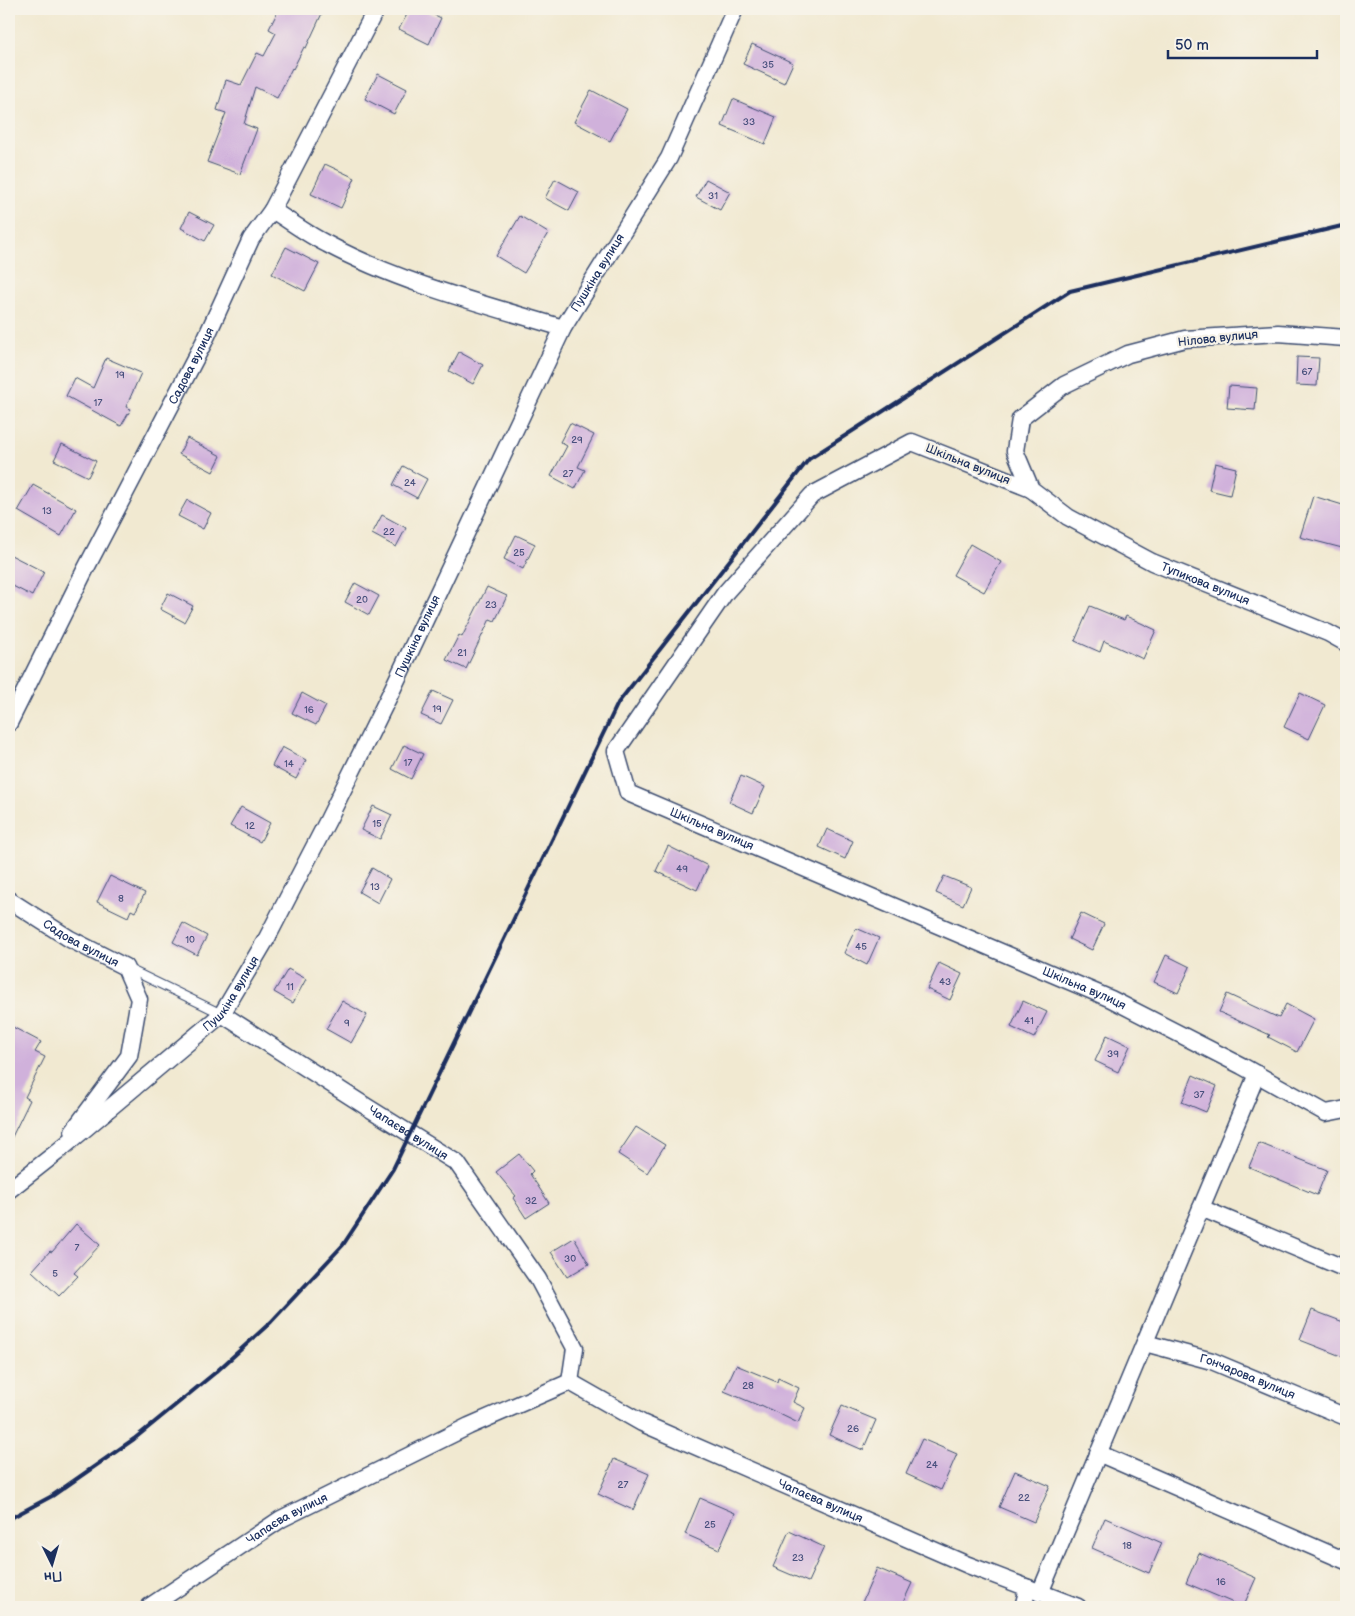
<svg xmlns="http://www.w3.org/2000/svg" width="1355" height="1616" font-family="'Balsamiq Sans',sans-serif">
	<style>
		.building { fill: #d0b1db }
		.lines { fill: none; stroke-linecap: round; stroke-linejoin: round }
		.service-casing { stroke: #3b4b6f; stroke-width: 10 }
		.minor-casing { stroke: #3b4b6f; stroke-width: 19 }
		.service { stroke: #fff; stroke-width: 8 }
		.minor { stroke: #fff; stroke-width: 16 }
		.rail { stroke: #1b2f5e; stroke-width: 4 }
		.labels { text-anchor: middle; stroke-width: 4.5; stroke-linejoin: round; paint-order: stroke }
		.number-label { font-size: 10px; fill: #48507d }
		.street-label { font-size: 12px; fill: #1b2f5e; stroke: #f7f3e8 }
	</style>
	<rect width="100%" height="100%" fill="#f7f3e8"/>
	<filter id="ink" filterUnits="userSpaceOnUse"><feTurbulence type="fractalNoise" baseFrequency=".02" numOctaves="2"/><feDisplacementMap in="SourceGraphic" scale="10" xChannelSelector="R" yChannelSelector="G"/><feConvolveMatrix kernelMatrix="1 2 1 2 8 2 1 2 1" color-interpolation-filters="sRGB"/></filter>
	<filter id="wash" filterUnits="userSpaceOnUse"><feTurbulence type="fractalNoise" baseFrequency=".0096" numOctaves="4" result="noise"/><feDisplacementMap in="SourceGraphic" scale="20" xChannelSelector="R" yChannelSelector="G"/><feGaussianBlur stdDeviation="1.12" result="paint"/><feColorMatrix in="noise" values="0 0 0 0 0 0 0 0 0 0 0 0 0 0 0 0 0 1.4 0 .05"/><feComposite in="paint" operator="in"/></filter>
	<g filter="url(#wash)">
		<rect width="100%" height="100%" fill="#f1e9d1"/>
		<g id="blocks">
			<!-- building -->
			<g class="building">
				<path d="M279,9H324L306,48L304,47L293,69L292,68L277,98L255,87L244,124L257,129L240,174L207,162L226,113L217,110L226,80L241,85L257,53L264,56L276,33L269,29Z"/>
				<path d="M410,9H422L441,18L429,44L399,29Z"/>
				<path d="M752,44L793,63L784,83L743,64Z"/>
				<path d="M378,74L407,89L394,114L365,99Z"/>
				<path d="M591,90L627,109L610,141L574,122Z"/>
				<path d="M733,99L776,117L765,144L722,126Z"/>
				<path d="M325,164L355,178L341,208L311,194Z"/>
				<path d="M555,179L579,192L569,211L545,198Z"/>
				<path d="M706,179L730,192L720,210L696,197Z"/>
				<path d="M189,212L214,225L205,241L181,228Z"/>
				<path d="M520,216L548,233L524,273L496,256Z"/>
				<path d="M286,247L319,264L305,291L272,274Z"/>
				<path d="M459,352L483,365L473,384L449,371Z"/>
				<path d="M1297,357L1319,358L1317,386L1296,385Z"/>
				<path d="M106,358L141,373L126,407L131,409L121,426L66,396L75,378L93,388Z"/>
				<path d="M1229,386L1257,388L1255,410L1227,408Z"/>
				<path d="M570,423L594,435L578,467L585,470L575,489L551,476L567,446L560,442Z"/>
				<path d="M187,438L221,456L213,472L179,454Z"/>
				<path d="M62,444L96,461L88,477L54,460Z"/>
				<path d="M1215,463L1236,468L1230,495L1209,490Z"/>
				<path d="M403,466L427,479L417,498L393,485Z"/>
				<path d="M33,485L76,509L61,536L18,511Z"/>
				<path d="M1313,496L1346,506V549L1300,537Z"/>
				<path d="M187,500L211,513L203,529L178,516Z"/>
				<path d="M382,515L406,528L396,547L372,534Z"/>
				<path d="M516,535L535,544L523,569L504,559Z"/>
				<path d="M970,544L1001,562L984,592L953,575Z"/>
				<path d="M9,554L44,572L32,596L9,584Z"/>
				<path d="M355,583L379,596L369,615L345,602Z"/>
				<path d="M487,587L507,596L495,621L490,619L466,669L446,660L459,635L462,637Z"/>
				<path d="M168,593L193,606L184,622L160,609Z"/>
				<path d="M1090,606L1124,620L1126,616L1156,630L1143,659L1104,641L1100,652L1075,641Z"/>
				<path d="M433,691L453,700L441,724L421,715Z"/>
				<path d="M302,693L326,706L316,725L292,713Z"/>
				<path d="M1300,693L1325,705L1309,739L1284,727Z"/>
				<path d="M404,745L423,754L411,779L392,769Z"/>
				<path d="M282,747L306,760L296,779L272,766Z"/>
				<path d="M741,776L765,787L753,813L729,802Z"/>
				<path d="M373,806L392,815L380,839L361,830Z"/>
				<path d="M241,807L270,823L260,842L230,826Z"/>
				<path d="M827,829L853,841L845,859L819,847Z"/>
				<path d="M668,846L708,866L697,890L656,871Z"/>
				<path d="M372,868L390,879L378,903L359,892Z"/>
				<path d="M110,876L145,893L135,912L131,910L128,917L97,902Z"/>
				<path d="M944,876L971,887L963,905L936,893Z"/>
				<path d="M1081,913L1104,924L1092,950L1069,939Z"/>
				<path d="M183,923L207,936L197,955L173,942Z"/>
				<path d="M856,928L879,938L867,965L844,953Z"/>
				<path d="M1166,955L1190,967L1178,993L1154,982Z"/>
				<path d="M939,963L962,974L950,1000L927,989Z"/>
				<path d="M288,969L306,979L293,1003L274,992Z"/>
				<path d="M1227,994L1279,1018L1286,1004L1314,1019L1297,1052L1268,1037L1270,1035L1219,1012Z"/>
				<path d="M342,1001L367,1015L351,1043L326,1029Z"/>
				<path d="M1023,1001L1047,1012L1034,1038L1011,1027Z"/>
				<path d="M9,1025L41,1042L35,1052L45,1057L25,1097L30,1100L9,1143Z"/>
				<path d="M1107,1035L1130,1046L1118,1072L1095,1061Z"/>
				<path d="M1193,1075L1217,1086L1206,1112L1182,1102Z"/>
				<path d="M636,1127L665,1145L647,1173L618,1154Z"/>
				<path d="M1259,1143L1327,1170L1317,1195L1249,1167Z"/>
				<path d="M519,1154L533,1171L530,1174L549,1203L526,1218L513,1198L516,1196L496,1172Z"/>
				<path d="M76,1224L100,1245L74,1273L78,1276L59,1296L32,1271L50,1251L52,1252Z"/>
				<path d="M574,1238L589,1264L567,1277L551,1252Z"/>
				<path d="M1312,1310L1346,1323V1358L1300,1340Z"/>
				<path d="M736,1365L777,1382L778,1378L799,1388L793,1402L805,1408L798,1423L761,1405L760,1406L724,1391Z"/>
				<path d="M842,1406L876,1420L863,1450L829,1435Z"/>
				<path d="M922,1439L957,1454L941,1490L906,1474Z"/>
				<path d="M614,1459L649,1474L633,1510L598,1494Z"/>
				<path d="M1015,1471L1050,1486L1034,1522L999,1507Z"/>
				<path d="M700,1498L735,1513L719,1549L685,1534Z"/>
				<path d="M1105,1518L1162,1543L1149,1573L1092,1548Z"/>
				<path d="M789,1531L824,1547L808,1582L773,1567Z"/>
				<path d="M1199,1553L1256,1578L1243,1607L1186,1583Z"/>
				<path d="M877,1568L912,1583L901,1607H860Z"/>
			</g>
		</g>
	</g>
	<g filter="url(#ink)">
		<use href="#blocks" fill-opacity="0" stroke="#3b4b6f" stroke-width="1"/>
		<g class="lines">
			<!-- service casing -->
			<g class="service-casing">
				<path id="service" d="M127,968L222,1014"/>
			</g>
			<!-- minor casing -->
			<g class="minor-casing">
				<g id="minor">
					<path d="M272,210C290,221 308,235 327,244C400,283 483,304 563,328"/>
					<path id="s1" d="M1346,338L1278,333L1185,339L1128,354L1064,385L1020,419L1015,451L1031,489L1068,517L1152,562L1328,633L1346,643"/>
					<path id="s2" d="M1031,489L912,442L812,495L725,593L616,751L628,793L1111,999L1242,1066L1326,1113L1346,1109"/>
					<path id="s3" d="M9,723L84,572L204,342L251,239L272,210L376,9"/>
					<path id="s4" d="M9,900L70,939L125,967L139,999L129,1056L73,1131"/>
					<path id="s5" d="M222,1014L367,1107L457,1163L538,1279L575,1348L570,1382"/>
					<path id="s6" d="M9,1190L56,1153L222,1014L267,938L328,820L393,688L563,328L669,158L735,9"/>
					<path d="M1201,1208L1346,1269"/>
					<path id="s7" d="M1145,1343L1212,1361L1346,1417"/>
					<path d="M1098,1453L1346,1561"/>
					<path d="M1040,1593L1257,1074"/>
					<path id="s8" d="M149,1607L281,1519L469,1426L570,1382L642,1423L968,1565L1078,1607"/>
					<path d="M1023,1607L1028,1588"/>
				</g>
			</g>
			<!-- service -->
			<use href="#service" class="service"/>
			<!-- minor -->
			<use href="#minor" class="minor"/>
			<!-- rail -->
			<path class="rail" d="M9,1519L52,1496L134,1439L216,1372L271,1322L343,1245L393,1169L618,703L809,459L1070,291L1346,225"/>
		</g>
	</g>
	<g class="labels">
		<!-- number labels -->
		<g class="number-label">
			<text x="768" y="68">35</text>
			<text x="749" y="125">33</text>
			<text x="713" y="199">31</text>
			<text x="1307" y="375">67</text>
			<text x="120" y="378">19</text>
			<text x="98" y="406">17</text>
			<text x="577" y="443">29</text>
			<text x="568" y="477">27</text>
			<text x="410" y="486">24</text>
			<text x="47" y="514">13</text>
			<text x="389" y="535">22</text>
			<text x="519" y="556">25</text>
			<text x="362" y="603">20</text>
			<text x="491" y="608">23</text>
			<text x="462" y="656">21</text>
			<text x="437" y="712">19</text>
			<text x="309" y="713">16</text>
			<text x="408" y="766">17</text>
			<text x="289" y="767">14</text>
			<text x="377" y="827">15</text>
			<text x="250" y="829">12</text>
			<text x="682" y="872">49</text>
			<text x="375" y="890">13</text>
			<text x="121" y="902">8</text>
			<text x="190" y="943">10</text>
			<text x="861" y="950">45</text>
			<text x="945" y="985">43</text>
			<text x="290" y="990">11</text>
			<text x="1029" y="1024">41</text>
			<text x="347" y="1026">9</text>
			<text x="1113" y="1057">39</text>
			<text x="1199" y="1098">37</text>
			<text x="531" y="1204">32</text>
			<text x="77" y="1251">7</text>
			<text x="570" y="1262">30</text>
			<text x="55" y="1277">5</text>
			<text x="748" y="1389">28</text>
			<text x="853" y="1432">26</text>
			<text x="932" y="1468">24</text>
			<text x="623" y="1488">27</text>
			<text x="1024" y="1501">22</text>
			<text x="710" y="1528">25</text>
			<text x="1127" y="1549">18</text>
			<text x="798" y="1561">23</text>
			<text x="1221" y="1585">16</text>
		</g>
		<!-- street labels -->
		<g class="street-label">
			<text dy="4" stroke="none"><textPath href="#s6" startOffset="1108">Пушкіна вулиця</textPath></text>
			<text transform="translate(1218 338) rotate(-6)" y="4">Нілова вулиця</text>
			<text dy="4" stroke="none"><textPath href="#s3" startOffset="401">Садова вулиця</textPath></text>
			<text transform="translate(968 464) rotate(22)" y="4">Шкільна вулиця</text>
			<text dy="4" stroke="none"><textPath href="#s1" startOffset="620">Тупикова вулиця</textPath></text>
			<text dy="4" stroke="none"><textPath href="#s6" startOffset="702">Пушкіна вулиця</textPath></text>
			<text dy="4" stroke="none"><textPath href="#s2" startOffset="699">Шкільна вулиця</textPath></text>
			<text dy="4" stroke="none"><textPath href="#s4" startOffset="84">Садова вулиця</textPath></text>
			<text dy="4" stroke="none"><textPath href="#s2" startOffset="1104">Шкільна вулиця</textPath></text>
			<text dy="4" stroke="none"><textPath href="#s6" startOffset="298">Пушкіна вулиця</textPath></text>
			<text dy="4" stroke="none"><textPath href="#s5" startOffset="221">Чапаєва вулиця</textPath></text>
			<text dy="4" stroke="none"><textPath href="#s7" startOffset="108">Гончарова вулиця</textPath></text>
			<text dy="4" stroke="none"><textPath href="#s8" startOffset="756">Чапаєва вулиця</textPath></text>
			<text dy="4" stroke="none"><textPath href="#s8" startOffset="164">Чапаєва вулиця</textPath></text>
		</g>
	</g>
	<!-- margin -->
	<rect width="1355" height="1616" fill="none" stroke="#f7f3e8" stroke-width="30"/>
	<!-- north arrow -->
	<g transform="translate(52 1564) rotate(175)" stroke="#f7f3e8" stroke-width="4" paint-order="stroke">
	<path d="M0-4L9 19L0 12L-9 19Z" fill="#1b2f5e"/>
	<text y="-8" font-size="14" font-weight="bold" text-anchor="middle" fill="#1b2f5e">Пн</text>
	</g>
	<!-- scale -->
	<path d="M1168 50v8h149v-8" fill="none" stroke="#1b2f5e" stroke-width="2.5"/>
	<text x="1175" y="50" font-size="15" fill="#1b2f5e" stroke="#f7f3e8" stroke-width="4" paint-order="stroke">50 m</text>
</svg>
